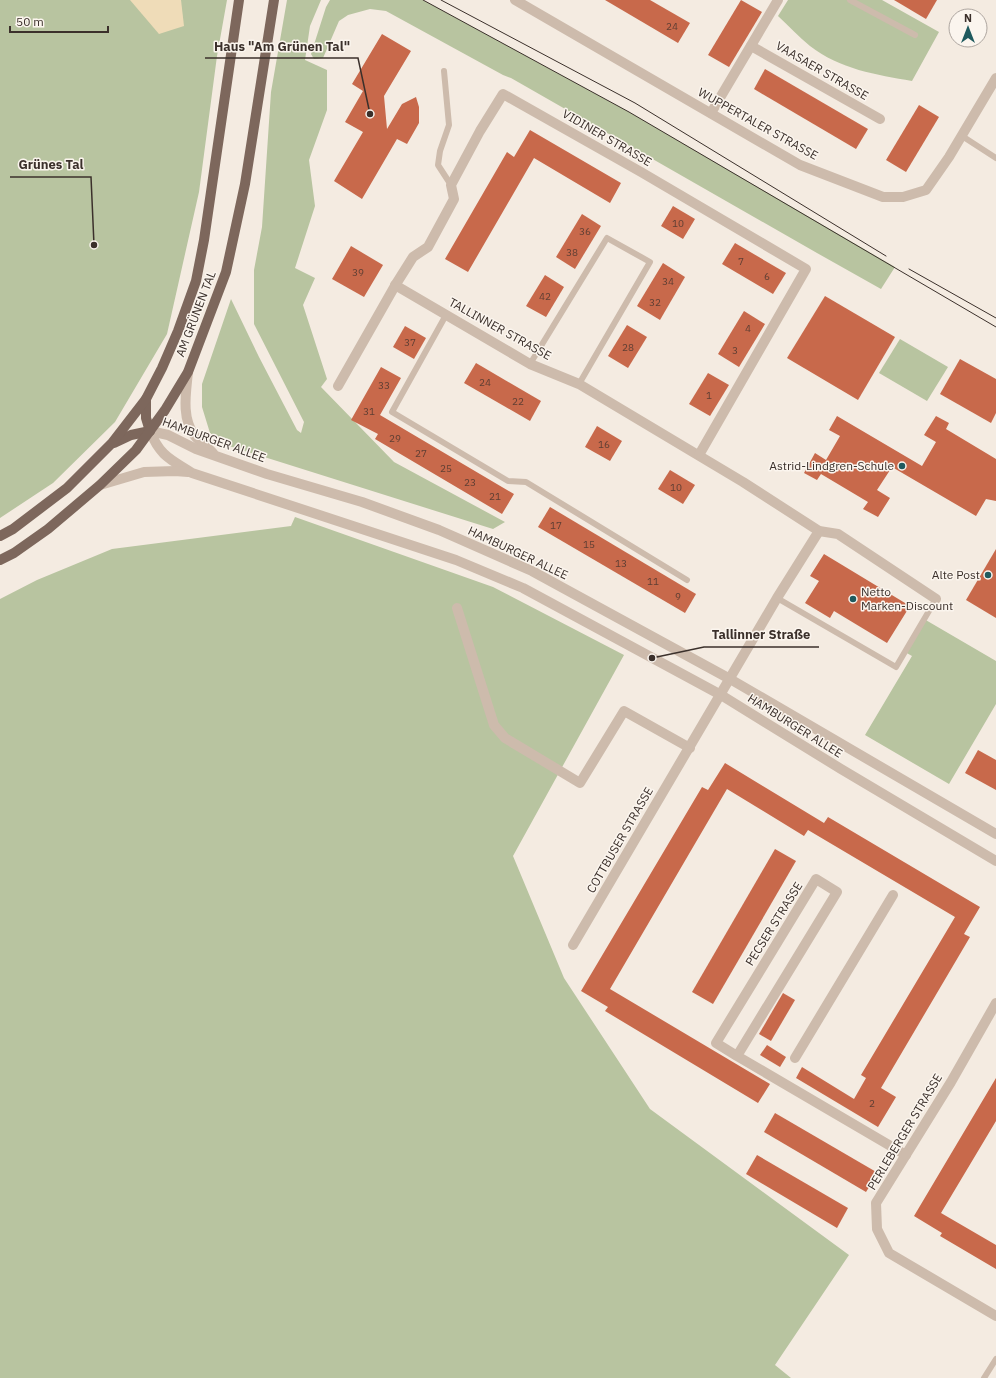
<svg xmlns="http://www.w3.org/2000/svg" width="996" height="1378" font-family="'IBM Plex Sans',sans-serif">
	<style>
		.green { fill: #b8c4a0 }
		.sand { fill: #efdcb8 }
		.building { fill: #c8694b }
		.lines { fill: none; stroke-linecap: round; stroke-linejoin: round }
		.service { stroke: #cdbbac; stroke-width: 6 }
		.pedestrian { stroke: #cdbbac; stroke-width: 10 }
		.minor { stroke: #cdbbac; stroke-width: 10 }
		.tertiary { stroke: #cdbbac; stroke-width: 10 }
		.primary { stroke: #7d675c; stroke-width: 10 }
		.tram { stroke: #3b302b; stroke-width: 1 }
		.poi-dot { fill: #1f5a5e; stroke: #fbf5ee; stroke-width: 1.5 }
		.labels { text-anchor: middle; stroke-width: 3; stroke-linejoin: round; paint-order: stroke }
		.number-label { font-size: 10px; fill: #5e3e33 }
		.street-label { font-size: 12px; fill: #3b302b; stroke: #fbf5ee }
		.poi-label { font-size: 12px; fill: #3b302b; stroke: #fbf5ee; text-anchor: end }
		.leader { fill: none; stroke: #3b302b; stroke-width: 1.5 }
		.callout-dot { fill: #3b302b; stroke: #fbf5ee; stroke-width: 1.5 }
		.callout-label { font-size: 13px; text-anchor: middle; font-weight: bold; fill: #3b302b; stroke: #fbf5ee; stroke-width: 3; stroke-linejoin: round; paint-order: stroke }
	</style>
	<rect width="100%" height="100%" fill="#f4ebe1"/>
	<!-- green -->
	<g class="green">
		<path d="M0,0H227L217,56L199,192L167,334L115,422L53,483L0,518Z"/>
		<path d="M287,0H321L310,26L305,60L327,70V110L309,160L315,206L295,268L315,278L303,305L327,379L321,387L394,462L505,522L493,529L229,446L210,433L202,407V384L231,299L259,357L297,430L301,433L304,422L254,324V270L262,227L271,92Z"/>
		<path d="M330,0H423L629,112L895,267L881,289L817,253L511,78L503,75L386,11L370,9L348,15L339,21L323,58L314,59L311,54L326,7Z"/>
		<path d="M788,0H882L939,32L912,81C877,75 839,69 810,46C799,37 789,26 778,16Z"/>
		<path d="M900,339L948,367L927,401L879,373Z"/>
		<path d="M295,517L493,587L624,655L513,856L564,978L650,1109L849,1255L775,1365L791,1378H0V599L37,580L112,549L291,526Z"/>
		<path d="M924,619L996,661V704L949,784L865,735L912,656L905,652Z"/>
	</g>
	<!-- sand -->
	<path class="sand" d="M130,0H181L184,26L159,34Z"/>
	<!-- building -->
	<g class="building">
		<path d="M605,0H650L690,23L678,43Z"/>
		<path d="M741,0L762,12L729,67L708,55Z"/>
		<path d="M894,0H937L926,19Z"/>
		<path d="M382,34L411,51L384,96L387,129L402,104L416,97L419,107V123L407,144L397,139L362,199L334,181L363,132L345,122L363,91L352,84Z"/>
		<path d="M765,69L868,129L856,149L754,89Z"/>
		<path d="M919,105L939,117L906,172L886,160Z"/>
		<path d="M530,130L621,183L610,203L534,158L468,272L445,259L507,152L514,157Z"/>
		<path d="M673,206L695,219L683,239L661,226Z"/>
		<path d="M582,214L601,226L575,269L556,257Z"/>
		<path d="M735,243L786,273L773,294L722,264Z"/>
		<path d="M351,246L383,265L364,297L332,279Z"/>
		<path d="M663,263L685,277L660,320L637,306Z"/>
		<path d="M545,275L564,287L546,317L526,306Z"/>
		<path d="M825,296L895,337L858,400L787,358Z"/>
		<path d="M744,311L765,324L739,367L718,354Z"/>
		<path d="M627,325L647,337L628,368L608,356Z"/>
		<path d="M405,326L426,338L414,359L393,347Z"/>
		<path d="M960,359L996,379V413L991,423L940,394Z"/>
		<path d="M476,363L541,401L530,421L464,383Z"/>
		<path d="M381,367L401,378L380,415L514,494L502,514L375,439L378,434L351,420Z"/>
		<path d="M708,373L729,385L710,416L689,404Z"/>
		<path d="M837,416L922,466L936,442L924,435L936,416L949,423L946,429L996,459V501L986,499L976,516L892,467L877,490L890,498L878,517L863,509L868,502L821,474L817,480L804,473L815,453L826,460L840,436L829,430Z"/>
		<path d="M597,426L622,441L610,461L585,447Z"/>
		<path d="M670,470L695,485L683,504L658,489Z"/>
		<path d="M550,507L696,594L685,613L538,527Z"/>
		<path d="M996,549V618L966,600Z"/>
		<path d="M824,554L910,606L887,643L834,611L830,618L805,603L819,581L810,576Z"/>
		<path d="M978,750L996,760V790L965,773Z"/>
		<path d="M725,763L824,823L828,817L980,907L964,934L970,937L881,1088L896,1097L878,1127L796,1078L802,1067L854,1099L866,1078L861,1075L955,917L808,830L804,836L727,789L610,989L770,1084L758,1103L605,1011L608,1007L581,991L702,787L708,790Z"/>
		<path d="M775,849L796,861L713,1004L692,992Z"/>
		<path d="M783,993L795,1000L771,1041L759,1034Z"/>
		<path d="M767,1045L786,1057L780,1067L760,1055Z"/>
		<path d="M996,1078V1121L941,1213L996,1245V1269L940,1236L942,1233L914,1216Z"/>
		<path d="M775,1113L878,1173L866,1192L764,1132Z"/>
		<path d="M757,1155L848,1208L837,1228L746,1174Z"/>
	</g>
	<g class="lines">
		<!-- service -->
		<g class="service">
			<path d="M850,0L915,35"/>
			<path d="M444,71L449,125L440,151L438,165L451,185"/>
			<path d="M962,136L996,158"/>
			<path d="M446,315L392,412L508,481L526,482L687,580"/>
			<path d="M530,364L607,238L650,262L579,384"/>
			<path d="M777,598L896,667L936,599"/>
			<path d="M984,1378L996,1359"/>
		</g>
		<!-- pedestrian -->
		<path class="pedestrian" d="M795,1058L893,895"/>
		<!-- minor -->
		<g class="minor">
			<path d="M515,0L800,165L883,197H903L926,190L949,157L996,78"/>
			<path d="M751,46L880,119"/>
			<path d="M711,113L778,0"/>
			<path d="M395,285L530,364L579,384L743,482L819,531L838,534L936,599"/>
			<path d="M338,386L396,284L413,257L428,247L454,199L451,185L480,131L503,94L641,172L806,269L699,455"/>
			<path d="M457,608L494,725L505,738L580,783L624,711L690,748"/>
			<path d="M573,945L777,598L819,531"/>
			<path d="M996,1003L951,1082L876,1203L877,1229L889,1253L996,1316"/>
			<path d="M737,1056L837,892L816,879L716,1043L737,1056L906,1155"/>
		</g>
		<!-- tertiary -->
		<g class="tertiary">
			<path d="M188,372C186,392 181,419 195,436C200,442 207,447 213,453"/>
			<path d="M150,431C160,456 170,459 192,473L456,560L523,588L721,695L841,769L996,861"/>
			<path d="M150,431L168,435L196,449L267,474L362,502L439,530L532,571L730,679L996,834"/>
			<path d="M100,485L144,472L175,471L188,472"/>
		</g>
		<!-- primary -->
		<g class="primary">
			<path d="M146,399V418L150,431"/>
			<path d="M114,443L131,435L150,431"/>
			<path d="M0,536L13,529L67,488L112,443L146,399L162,368L178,331L196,281L204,240L239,0"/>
			<path d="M0,560L14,553L48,529L100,485L136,450L165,410L188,372L226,272L245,184L274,0"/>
		</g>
		<!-- tram -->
		<g class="tram">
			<path d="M423,0L629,112L996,327"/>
			<path d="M441,0L635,103L886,256"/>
			<path d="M909,269L996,318"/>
		</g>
	</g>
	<!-- markers -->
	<g class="poi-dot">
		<circle cx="902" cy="466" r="4"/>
		<circle cx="988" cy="575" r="4"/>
		<circle cx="853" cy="599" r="4"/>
	</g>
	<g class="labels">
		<!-- number labels -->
		<g class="number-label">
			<text x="672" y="30">24</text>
			<text x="678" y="227">10</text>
			<text x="585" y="235">36</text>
			<text x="572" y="256">38</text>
			<text x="741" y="265">7</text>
			<text x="358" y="276">39</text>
			<text x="767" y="280">6</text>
			<text x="668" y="285">34</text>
			<text x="545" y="300">42</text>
			<text x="655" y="306">32</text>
			<text x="748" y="332">4</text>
			<text x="410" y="346">37</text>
			<text x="628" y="351">28</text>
			<text x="735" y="354">3</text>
			<text x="485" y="386">24</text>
			<text x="384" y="389">33</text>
			<text x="709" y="399">1</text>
			<text x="518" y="405">22</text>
			<text x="369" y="415">31</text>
			<text x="395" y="442">29</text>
			<text x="604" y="448">16</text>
			<text x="421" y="457">27</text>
			<text x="446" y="472">25</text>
			<text x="470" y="486">23</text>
			<text x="676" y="491">10</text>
			<text x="495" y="500">21</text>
			<text x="556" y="529">17</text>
			<text x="589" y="548">15</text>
			<text x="621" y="567">13</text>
			<text x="653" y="585">11</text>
			<text x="678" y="600">9</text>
			<text x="872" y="1107">2</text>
		</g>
		<!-- street labels -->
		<g class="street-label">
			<text transform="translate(822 71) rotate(30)" y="4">VAASAER STRASSE</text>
			<text transform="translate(758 124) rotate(29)" y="4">WUPPERTALER STRASSE</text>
			<text transform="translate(607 138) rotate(30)" y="4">VIDINER STRASSE</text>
			<text transform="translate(196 314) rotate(-69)" y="4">AM GRÜNEN TAL</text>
			<text transform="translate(500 329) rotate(29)" y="4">TALLINNER STRASSE</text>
			<text transform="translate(214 440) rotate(20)" y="4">HAMBURGER ALLEE</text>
			<text transform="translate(518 553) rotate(25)" y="4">HAMBURGER ALLEE</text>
			<text transform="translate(795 726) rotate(32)" y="4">HAMBURGER ALLEE</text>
			<text transform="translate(620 840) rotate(-60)" y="4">COTTBUSER STRASSE</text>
			<text transform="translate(774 924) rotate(-58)" y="4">PECSER STRASSE</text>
			<text transform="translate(905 1132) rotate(-59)" y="4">PERLEBERGER STRASSE</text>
		</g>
		<!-- poi labels -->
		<g class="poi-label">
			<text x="894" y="470">Astrid-Lindgren-Schule</text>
			<text x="980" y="579">Alte Post</text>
			<text x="861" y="596" text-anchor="start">Netto<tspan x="861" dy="14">Marken-Discount</tspan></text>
		</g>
	</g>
	<!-- callouts -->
	<path class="leader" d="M370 114L358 58H205M94 245L91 177H10M652 658L704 647H819"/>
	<g class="callout-dot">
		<circle cx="370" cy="114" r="4"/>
		<circle cx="94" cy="245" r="4"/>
		<circle cx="652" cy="658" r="4"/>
	</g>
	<g class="callout-label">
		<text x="282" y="51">Haus "Am Grünen Tal"</text>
		<text x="51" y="169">Grünes Tal</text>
		<text x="761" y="639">Tallinner Straße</text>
	</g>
	<!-- north arrow -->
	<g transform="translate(968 28)"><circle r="19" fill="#fbf5ee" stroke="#aea6a0"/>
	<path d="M0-3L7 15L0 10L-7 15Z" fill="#1f5a5e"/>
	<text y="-6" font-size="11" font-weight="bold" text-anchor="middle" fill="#3b302b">N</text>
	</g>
	<!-- scale -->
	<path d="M10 26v6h98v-6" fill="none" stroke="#3b302b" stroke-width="2"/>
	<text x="16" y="26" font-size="12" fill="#3b302b" stroke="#fbf5ee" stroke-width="3" paint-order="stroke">50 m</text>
</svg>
